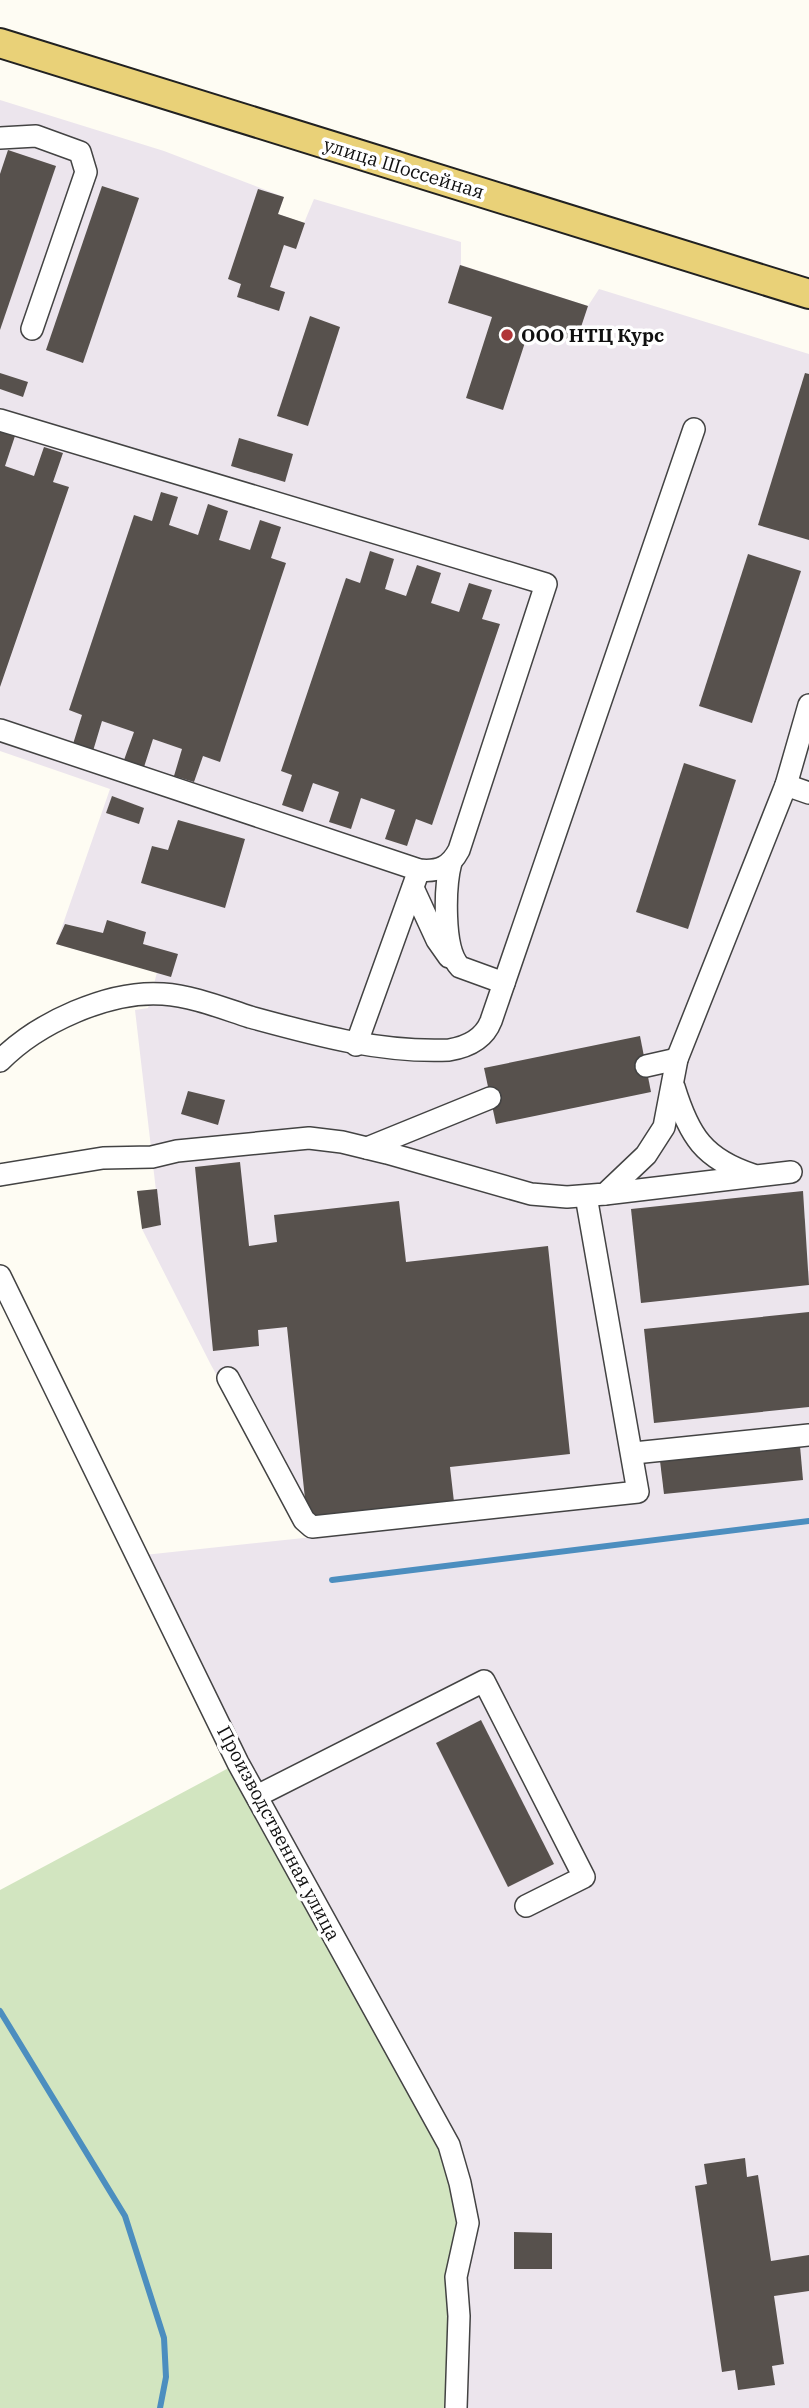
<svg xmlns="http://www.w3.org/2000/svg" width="809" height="2408" font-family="'IBM Plex Serif',serif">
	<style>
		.industrial { fill: #ece5ed }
		.green { fill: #d2e5c0 }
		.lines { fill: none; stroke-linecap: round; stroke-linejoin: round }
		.stream { stroke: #4c8ebf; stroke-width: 6 }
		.building { fill: #57514d }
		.minor-casing { stroke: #434343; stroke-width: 24 }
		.major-casing { stroke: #212121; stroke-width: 32 }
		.minor { stroke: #fff; stroke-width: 21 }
		.major { stroke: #e9d178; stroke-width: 28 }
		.poi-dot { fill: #b13638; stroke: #fff; stroke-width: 2.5 }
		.labels { text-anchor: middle; stroke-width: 7; stroke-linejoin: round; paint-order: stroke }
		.street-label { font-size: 19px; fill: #101010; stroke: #fff }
		.poi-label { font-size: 19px; font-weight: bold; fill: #101010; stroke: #fff; text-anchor: start }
	</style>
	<rect width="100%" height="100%" fill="#fefcf3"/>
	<!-- industrial -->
	<path class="industrial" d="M0,100L164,151L284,197L278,214L304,223L314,199L461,242V265L588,306L599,289L809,354V2408H456V2277L135,1556L313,1537L305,1534L211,1365L142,1229L160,1225L135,1010L148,1008L157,972L56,944L110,789L0,751Z"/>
	<!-- green -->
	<path class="green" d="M238,1763L460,2183L456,2408H0V1890Z"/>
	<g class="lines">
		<!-- stream -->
		<g class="stream">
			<path d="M332,1580L809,1521"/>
			<path d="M0,2011L125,2216L164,2338L166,2377L160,2408"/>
		</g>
	</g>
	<!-- building -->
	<g class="building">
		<path d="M8,150L56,166L0,330V174Z"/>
		<path d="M102,186L139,198L83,363L46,350Z"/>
		<path d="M258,189L284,197L278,214L305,223L296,249L284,245L270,287L285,292L279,311L237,297L241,284L228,279Z"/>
		<path d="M460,265L588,306L576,342L530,327L503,410L466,398L492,317L448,303Z"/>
		<path d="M310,316L340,327L308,426L277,416Z"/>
		<path d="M0,373L28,382L23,397L0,389Z"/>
		<path d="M805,373L809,374V540L758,525Z"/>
		<path d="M0,431L15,436L5,466L34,476L44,447L63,453L53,482L69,487L0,687Z"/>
		<path d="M239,438L293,454L285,482L231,466Z"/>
		<path d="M161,492L178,497L169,525L198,535L208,504L228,511L219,540L250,550L260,520L281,527L271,558L286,563L220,762L203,756L194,782L174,776L182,749L153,739L144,767L124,760L134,732L102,721L93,751L73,744L82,715L69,710L134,515L152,521Z"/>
		<path d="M370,551L394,559L385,589L406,596L417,565L441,573L431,603L459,612L469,583L492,590L482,619L500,624L432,825L416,819L407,846L385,839L395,810L361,798L351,829L329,822L339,792L313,783L303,812L282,805L292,775L281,771L346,578L360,583Z"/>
		<path d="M748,554L801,571L752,723L699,706Z"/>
		<path d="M684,763L736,780L688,929L636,912Z"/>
		<path d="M112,796L144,808L139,824L106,813Z"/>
		<path d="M178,820L245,839L225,908L141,883L152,846L168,850Z"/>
		<path d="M107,920L146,932L143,944L178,954L171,977L56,944L65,924L103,933Z"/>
		<path d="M640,1036L651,1092L496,1124L484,1068Z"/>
		<path d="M188,1091L225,1100L218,1125L181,1114Z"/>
		<path d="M240,1162L249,1246L277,1242L274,1215L399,1201L406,1262L548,1246L570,1454L450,1467L454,1502L307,1518L287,1327L258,1330L259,1346L213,1351L195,1167Z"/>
		<path d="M157,1189L161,1225L142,1229L137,1191Z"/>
		<path d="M803,1191L809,1285L641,1303L631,1209Z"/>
		<path d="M809,1312V1407L654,1423L644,1329Z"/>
		<path d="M800,1446L803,1480L664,1494L660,1461Z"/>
		<path d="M481,1720L554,1864L508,1887L436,1743Z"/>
		<path d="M745,2158L747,2177L758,2175L771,2261L809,2255V2291L774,2296L784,2364L772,2366L775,2385L738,2390L735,2370L722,2372L695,2186L707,2184L704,2164Z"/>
		<path d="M514,2232L552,2233V2269H514Z"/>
	</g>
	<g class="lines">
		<!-- minor casing -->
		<g class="minor-casing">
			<g id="minor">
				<path d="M0,138L36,136L80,152L86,172L32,329"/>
				<path d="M0,420L546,584L459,850C450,867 439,872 419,870L0,730"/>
				<path d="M786,785L809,793"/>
				<path d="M451,862C445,885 442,949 460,967L504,983"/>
				<path d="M413,888L437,940L449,957"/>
				<path d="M356,1045L419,870"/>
				<path d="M0,1061C37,1023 109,990 163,994C193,996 222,1008 250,1017C316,1035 380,1053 449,1050C467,1047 484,1039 491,1021L694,429"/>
				<path d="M646,1066L677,1059"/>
				<path d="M674,1087C689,1136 704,1159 753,1175"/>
				<path d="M367,1148L490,1098"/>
				<path d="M0,1175L103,1158L152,1157L177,1151L309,1138L342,1142L387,1153L531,1194L567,1197L605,1194L646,1155L664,1127L677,1059L786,785L809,705"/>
				<path d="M605,1194L791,1172"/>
				<path d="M0,1276L238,1763L449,2145L460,2183L468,2223L456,2277L459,2316L456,2408"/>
				<path d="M228,1378L304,1520L312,1527L638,1492L586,1196"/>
				<path d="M634,1453L809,1435"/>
				<path d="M257,1796L484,1681L584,1877L526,1906"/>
			</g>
		</g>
		<!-- major casing -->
		<g class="major-casing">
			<path id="major" d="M0,43L809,294"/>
		</g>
		<!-- minor -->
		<use href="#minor" class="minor"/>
		<!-- major -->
		<use href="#major" class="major"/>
	</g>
	<!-- markers -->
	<circle class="poi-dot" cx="507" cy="335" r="7"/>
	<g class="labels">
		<!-- street labels -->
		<g class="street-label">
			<text transform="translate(404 168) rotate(17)" y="7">улица Шоссейная</text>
			<text transform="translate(279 1833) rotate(62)" y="7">Производственная улица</text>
		</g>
		<!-- poi labels -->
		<g class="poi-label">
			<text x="521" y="342">ООО НТЦ Курс</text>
		</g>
	</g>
</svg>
